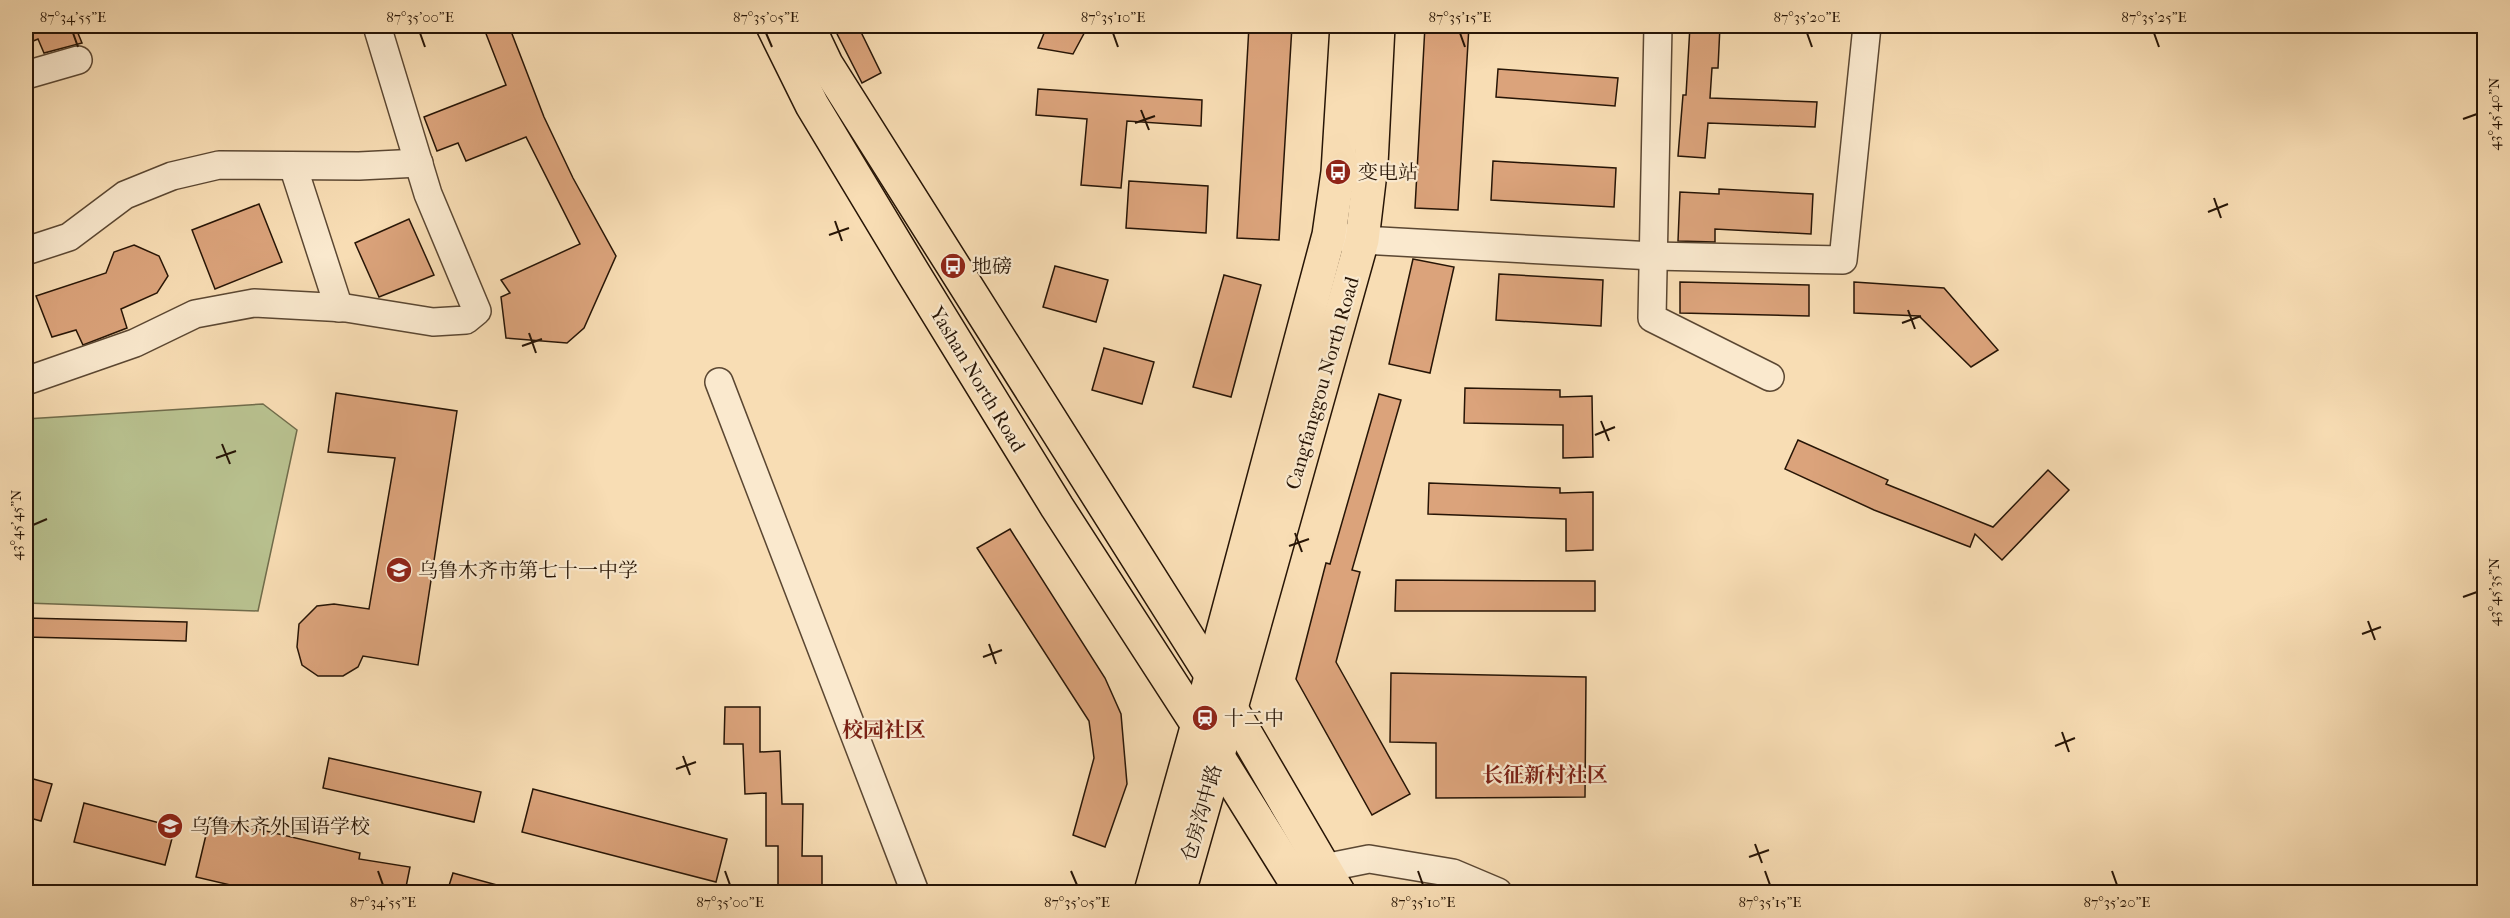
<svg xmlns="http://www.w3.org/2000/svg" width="2510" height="918" font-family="'IM FELL French Canon','Noto Serif SC',serif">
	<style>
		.green { fill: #b9c290; stroke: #706c4b; stroke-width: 1.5 }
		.building { fill: #dba37b; stroke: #271506; stroke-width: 1.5 }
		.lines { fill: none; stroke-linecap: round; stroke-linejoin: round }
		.minor-casing { stroke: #5b4732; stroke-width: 30 }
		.major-casing { stroke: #271506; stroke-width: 36 }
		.highway-casing { stroke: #271506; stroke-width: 36 }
		.minor { stroke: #fae9ce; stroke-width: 27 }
		.major { stroke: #f8ddb4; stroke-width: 33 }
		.highway { stroke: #f8ddb4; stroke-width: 33 }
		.ticks { fill: none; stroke: #271506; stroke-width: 2 }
		.labels { text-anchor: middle; stroke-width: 4.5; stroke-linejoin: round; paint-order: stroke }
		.poi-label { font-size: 20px; fill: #271506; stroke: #fae9ce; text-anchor: start }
		.street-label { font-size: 20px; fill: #271506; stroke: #fae9ce }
		.neighbourhood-label { font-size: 21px; font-weight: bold; fill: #7a1f14; stroke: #fae9ce }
		.neatline { fill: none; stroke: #271506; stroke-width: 2 }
		.ticks-label { font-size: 15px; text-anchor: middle; fill: #271506 }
	</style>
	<rect width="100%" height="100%" fill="#f8ddb4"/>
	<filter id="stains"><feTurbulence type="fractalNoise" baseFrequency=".00333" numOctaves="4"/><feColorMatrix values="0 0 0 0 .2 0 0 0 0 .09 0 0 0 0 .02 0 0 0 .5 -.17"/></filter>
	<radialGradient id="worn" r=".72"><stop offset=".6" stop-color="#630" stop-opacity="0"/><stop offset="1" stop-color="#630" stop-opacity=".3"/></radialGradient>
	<!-- green -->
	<path class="green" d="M263,404L297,430L258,611L26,603V419Z"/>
	<!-- building -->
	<g class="building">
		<path d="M26,26H75L82,43L44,53L38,39L26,44Z"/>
		<path d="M483,26H509L544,117L573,178L616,256L584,328L567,343L506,338L501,297L510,293L501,280L580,244L526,137L466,161L458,143L437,151L424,117L506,85Z"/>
		<path d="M833,26H858L881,73L862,83Z"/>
		<path d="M1047,26H1088L1073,54L1038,48Z"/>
		<path d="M1249,26H1292L1279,240L1237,238Z"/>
		<path d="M1425,26H1469L1458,210L1415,208Z"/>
		<path d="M1690,26H1720L1718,68H1712L1710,98L1817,102L1815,127L1708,123L1705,158L1678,156L1683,95H1686Z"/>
		<path d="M1498,69L1618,78L1615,106L1496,97Z"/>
		<path d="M1038,89L1202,100L1201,126L1127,121L1121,188L1081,185L1087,119L1036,115Z"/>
		<path d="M1493,161L1616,168L1614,207L1491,200Z"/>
		<path d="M1129,181L1208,186L1206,233L1126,228Z"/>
		<path d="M1719,189L1813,194L1811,234L1715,229V242L1678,241L1680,192L1719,194Z"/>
		<path d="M259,204L282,262L215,289L192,230Z"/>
		<path d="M409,219L434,275L379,297L355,243Z"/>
		<path d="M134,245L159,256L168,276L157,293L121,309L127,328L83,345L76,330L52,337L36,296L106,273L114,252Z"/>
		<path d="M1413,259L1454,267L1430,373L1389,364Z"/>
		<path d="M1055,266L1108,280L1096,322L1043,307Z"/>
		<path d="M1499,274L1603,280L1601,326L1496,320Z"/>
		<path d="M1224,275L1261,285L1231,397L1193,387Z"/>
		<path d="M1680,282L1809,285V316L1680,313Z"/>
		<path d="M1854,282L1944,288L1998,350L1971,367L1919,316L1854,313Z"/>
		<path d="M1104,348L1154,362L1142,404L1092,390Z"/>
		<path d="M1465,388L1560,390V397L1592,396L1593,457L1563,458V425L1464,423Z"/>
		<path d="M336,393L457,411L418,665L363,656L358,667L343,676H318L302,665L297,647L299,624L317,606L334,604L369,609L395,458L328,452Z"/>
		<path d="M1379,394L1401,400L1352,570L1360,572L1336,662L1410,794L1372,815L1296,679L1326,563L1330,564Z"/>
		<path d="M1798,440L1888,480L1886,484L1993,527L2048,470L2069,490L2002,560L1975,534L1970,547L1874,510L1785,469Z"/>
		<path d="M1429,483L1560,488V493L1593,492V550L1566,551V519L1428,514Z"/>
		<path d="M1010,529L1105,678L1121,714L1127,784L1105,847L1073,835L1094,758L1089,721L977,548Z"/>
		<path d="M1396,580L1595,581V611H1395Z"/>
		<path d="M26,618L187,622L186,641L26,637Z"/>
		<path d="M1391,673L1586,677L1585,797L1436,798V743L1390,742Z"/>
		<path d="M725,707H760V752L780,751L782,804H803L802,856H822V892H778V846H766V793L745,794L743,744H724Z"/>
		<path d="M329,758L481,792L474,822L323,788Z"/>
		<path d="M26,777L52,784L41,821L26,817Z"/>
		<path d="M533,789L727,839L716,882L522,832Z"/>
		<path d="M84,803L175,827L165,865L74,842Z"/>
		<path d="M210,818L360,853L359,859L410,867L405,892H260L196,877Z"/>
		<path d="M453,873L508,888L507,892H447Z"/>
	</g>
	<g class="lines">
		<!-- minor casing -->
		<g class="minor-casing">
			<g id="minor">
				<path d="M1658,26L1652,318L1770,377"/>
				<path d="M26,75L78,60"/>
				<path d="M293,166L339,308"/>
				<path d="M1342,237L1362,240L1653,256L1843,260L1867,26"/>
				<path d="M26,251L69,237L125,195L172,176L219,165L359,166L419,163"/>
				<path d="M26,381L135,343L195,314L254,303L346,308L433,322L466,320L477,311L428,194L377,26"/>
				<path d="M719,382L915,892"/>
				<path d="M1324,868L1369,859L1453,873L1498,892"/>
			</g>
		</g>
		<!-- major casing -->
		<g class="major-casing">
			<g id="major">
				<path d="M773,26L812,105L912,271L1057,507L1198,725"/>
				<path d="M808,26L826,64L1212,676"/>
				<path d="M1208,688L1329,235L1338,172L1347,26"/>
				<path d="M1225,729L1362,240L1371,164L1378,26"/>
			</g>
		</g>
		<!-- highway casing -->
		<g class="highway-casing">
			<g id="highway">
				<path d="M1212,676L1338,892"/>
				<path d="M1198,725L1302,892"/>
				<path d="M1151,892L1205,699"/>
				<path d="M1179,892L1221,744"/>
			</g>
		</g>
		<!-- minor -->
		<use href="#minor" class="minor"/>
		<!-- major -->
		<use href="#major" class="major"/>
		<!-- highway -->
		<use href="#highway" class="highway"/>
	</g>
	<!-- ticks -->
	<path class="ticks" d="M73,33L78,47M420,33L425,47M766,33L772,47M1113,33L1118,47M1460,33L1465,47M1807,33L1812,47M2154,33L2159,47M1141,110L1149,130M2463,119L2477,114M1135,123L1155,116M2214,198L2221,218M2208,212L2228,204M835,221L842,241M829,235L849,228M1908,310L1915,329M1902,323L1921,316M529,333L536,353M522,346L542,339M1601,421L1609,441M1595,435L1615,427M222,444L230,464M216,458L236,451M33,525L47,519M1295,533L1302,552M1289,546L1309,539M2463,597L2477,592M2368,621L2375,640M2362,634L2381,627M989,644L996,664M983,657L1002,650M2062,732L2069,752M2055,746L2075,738M683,756L690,775M676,769L696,762M1755,844L1762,863M1749,857L1769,850M378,871L383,885M725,871L730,885M1071,871L1077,885M1418,871L1423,885M1765,871L1770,885M2112,871L2117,885"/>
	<!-- icons -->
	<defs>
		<g id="bus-disc" transform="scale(1.35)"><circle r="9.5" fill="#8f2418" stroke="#fae9ce"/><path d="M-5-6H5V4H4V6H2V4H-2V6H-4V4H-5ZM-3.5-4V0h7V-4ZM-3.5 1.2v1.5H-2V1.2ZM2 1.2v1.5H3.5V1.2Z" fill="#fff"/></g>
		<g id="school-disc" transform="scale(1.35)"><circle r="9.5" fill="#8f2418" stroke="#fae9ce"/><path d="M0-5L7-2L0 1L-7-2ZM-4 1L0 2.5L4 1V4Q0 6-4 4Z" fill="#fff"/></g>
		<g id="station-disc" transform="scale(1.35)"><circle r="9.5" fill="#8f2418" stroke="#fae9ce"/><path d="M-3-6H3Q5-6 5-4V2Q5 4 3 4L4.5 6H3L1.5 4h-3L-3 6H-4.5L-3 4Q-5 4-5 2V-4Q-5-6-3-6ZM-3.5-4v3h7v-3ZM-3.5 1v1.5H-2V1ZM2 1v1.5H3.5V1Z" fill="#fff"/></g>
	</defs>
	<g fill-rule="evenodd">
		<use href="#bus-disc" x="1338" y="172"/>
		<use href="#bus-disc" x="953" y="266"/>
		<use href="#school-disc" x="399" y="570"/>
		<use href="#station-disc" x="1205" y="718"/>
		<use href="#school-disc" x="170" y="826"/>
	</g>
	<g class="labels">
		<!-- poi labels -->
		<g class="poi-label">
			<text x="1358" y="179">变电站</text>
			<text x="972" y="273">地磅</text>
			<text x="418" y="577">乌鲁木齐市第七十一中学</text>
			<text x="1224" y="725">十二中</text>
			<text x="190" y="833">乌鲁木齐外国语学校</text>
		</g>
		<!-- street labels -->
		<g class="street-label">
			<text transform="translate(978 379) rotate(59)" y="7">Yashan North Road</text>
			<text transform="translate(1322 383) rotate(-74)" y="7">Cangfanggou North Road</text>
			<text transform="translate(1201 813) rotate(-74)" y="7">仓房沟中路</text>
		</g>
		<!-- neighbourhood labels -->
		<g class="neighbourhood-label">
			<text x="884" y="737">校园社区</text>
			<text x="1545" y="782">长征新村社区</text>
		</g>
	</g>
	<!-- margin -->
	<rect width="2510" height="918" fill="none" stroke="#f8ddb4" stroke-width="66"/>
	<rect x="33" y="33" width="2444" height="852" class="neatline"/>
	<g class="ticks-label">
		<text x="73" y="22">87°34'55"E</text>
		<text x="420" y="22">87°35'00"E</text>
		<text x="766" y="22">87°35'05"E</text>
		<text x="1113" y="22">87°35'10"E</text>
		<text x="1460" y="22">87°35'15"E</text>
		<text x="1807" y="22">87°35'20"E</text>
		<text x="2154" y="22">87°35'25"E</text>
		<text transform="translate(2494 114) rotate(-90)" y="5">43°45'40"N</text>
		<text transform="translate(16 525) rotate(-90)" y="5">43°45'45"N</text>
		<text transform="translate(2494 592) rotate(-90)" y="5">43°45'35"N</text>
		<text x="383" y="907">87°34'55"E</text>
		<text x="730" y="907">87°35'00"E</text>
		<text x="1077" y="907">87°35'05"E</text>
		<text x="1423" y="907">87°35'10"E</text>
		<text x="1770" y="907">87°35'15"E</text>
		<text x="2117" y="907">87°35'20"E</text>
	</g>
	<rect width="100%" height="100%" filter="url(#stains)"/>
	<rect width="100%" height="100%" fill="url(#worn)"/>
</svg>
